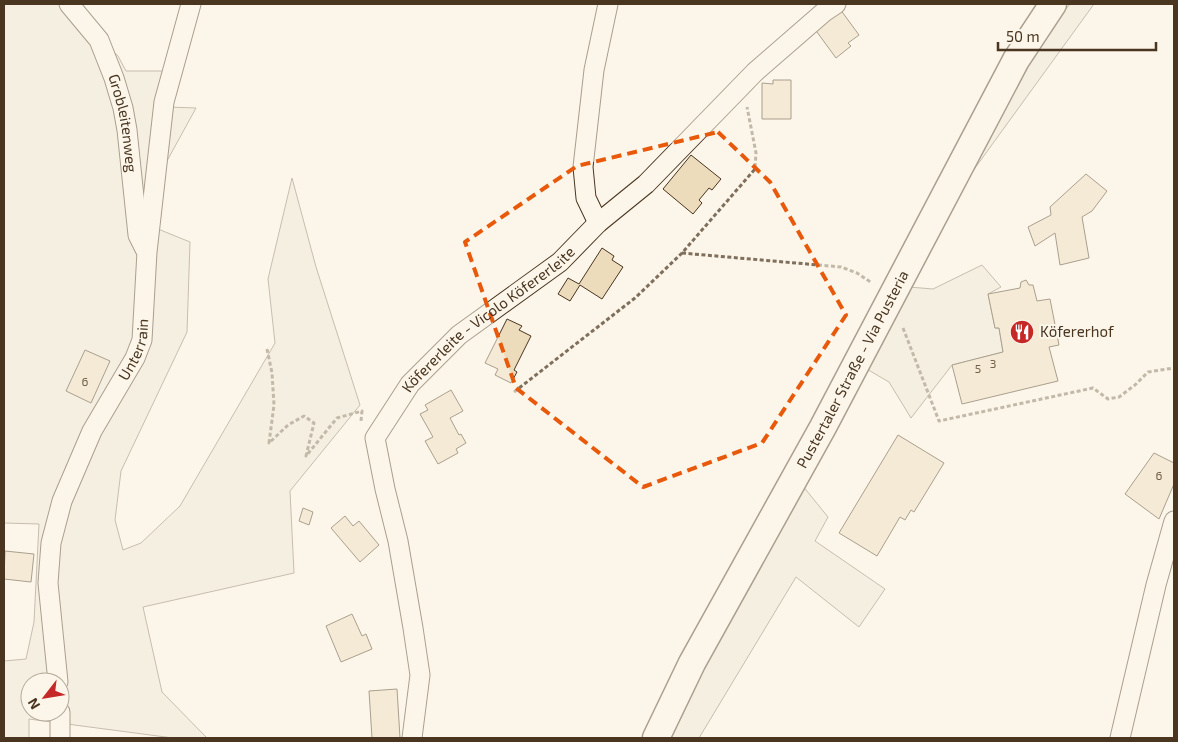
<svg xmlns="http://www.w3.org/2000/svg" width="1178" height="742" font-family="'Exo 2',sans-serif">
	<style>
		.green { fill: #ede6d9; stroke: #887966; fill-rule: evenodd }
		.parking { fill: #ede7d9; stroke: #887966 }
		.building { fill: #ecdcbc; stroke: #4a3520 }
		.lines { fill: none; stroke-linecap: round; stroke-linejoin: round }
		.street-casing { stroke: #4a3520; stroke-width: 21 }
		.secondary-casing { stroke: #4a3520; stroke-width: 29 }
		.path { stroke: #7f6f5c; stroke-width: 3; stroke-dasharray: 4 2.5; stroke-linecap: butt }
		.street { stroke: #fbf6e9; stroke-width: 19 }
		.secondary { stroke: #fbf6e9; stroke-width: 26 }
		.marked { fill: none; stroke: #e8590c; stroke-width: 4; stroke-dasharray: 10 6; stroke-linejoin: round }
		.labels { text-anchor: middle; stroke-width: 4; stroke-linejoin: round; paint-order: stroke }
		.number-label { font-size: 12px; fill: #725f47 }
		.street-label { font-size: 15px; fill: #4a3520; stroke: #fbf6e9 }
		.poi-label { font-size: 15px; fill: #4a3520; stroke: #fbf6e9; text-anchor: start }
	</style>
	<rect width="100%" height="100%" fill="#fbf6e9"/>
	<!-- green -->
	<g class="green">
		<path d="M4,4H64L118,56L126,71H175L168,107L196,108L162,170L158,229L190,242L187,332L121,471L115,520L123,550L141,543L180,506L275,343L268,279L292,178L316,267L360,405L290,491L294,573L143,607L162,692L207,738H173L29,719V738H4V661L26,659L34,622L39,524L4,523V525ZM30,682H60V712H30Z"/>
		<path d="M1070,4H1094L962,186L1043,37Z"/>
		<path d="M802,485L828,517L815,541L885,589L859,627L796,577L699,738H666Z"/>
	</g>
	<!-- parking -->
	<path class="parking" d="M982,265L1001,287L988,294L995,328H999L1003,352L952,365L911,418L889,382L865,368L909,287L933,289Z"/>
	<!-- building -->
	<g class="building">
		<path d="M840,9L859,35L848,43L851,46L836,58L814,28Z"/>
		<path d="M773,80H791V119H762V83L773,84Z"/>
		<path d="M691,155L721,179L712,190L709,188L699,200L702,203L693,214L663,189Z"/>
		<path d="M1086,174L1107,191L1092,211L1082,217L1089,258L1060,265L1055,233L1035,246L1028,227L1051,215L1050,207Z"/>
		<path d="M602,248L614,256L612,260L623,267L602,299L580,285L570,301L558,294L568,278L579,284Z"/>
		<path d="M1026,280L1029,285H1033L1037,301L1050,299L1059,345L1049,347L1058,381L962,404L952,365L1003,352L999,328H995L988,294L1020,288L1021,282Z"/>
		<path d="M507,319L522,326L519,330L531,336L514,370L517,372L511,383L495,375L498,369L485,363Z"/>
		<path d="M85,350L110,361L91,403L66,391Z"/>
		<path d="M451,390L463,411L450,418L459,435L461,434L466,443L456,449L458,453L438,464L425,441L433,437L420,414L428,410L425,405Z"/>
		<path d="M898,435L944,463L914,512L911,510L905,520L900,517L877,556L839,533Z"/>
		<path d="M1154,453L1174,463V484L1159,519L1125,494Z"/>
		<path d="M303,508L313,512L309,525L299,521Z"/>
		<path d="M345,516L353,526L359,521L379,545L360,562L331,528Z"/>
		<path d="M5,551L34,554L31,582L4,579Z"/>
		<path d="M352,614L362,636L366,634L372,649L341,662L326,626Z"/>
		<path d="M397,689L400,738H372L369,691Z"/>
	</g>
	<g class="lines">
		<!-- street casing -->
		<g class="street-casing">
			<g id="street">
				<path id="s1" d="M69,4L99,40L114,78L123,108L127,130L138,235L145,249"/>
				<path d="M598,223L586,198L583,167L594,70L608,4"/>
				<path id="s2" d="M58,682L48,583L51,543L62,501L92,431L135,358L142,340L147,252L164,102L191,4"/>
				<path d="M60,712V738"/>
				<path id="s3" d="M412,738L420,675L413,628L398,541L385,489L375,438L410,384L459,335L560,262L598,223L646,184L755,72L824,12L836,4"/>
				<path d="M1120,738L1156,585L1174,521"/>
			</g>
		</g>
		<!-- secondary casing -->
		<g class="secondary-casing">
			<g id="secondary">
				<path id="s4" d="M656,738L692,663L823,427L1016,60L1053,4"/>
			</g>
		</g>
		<!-- path -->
		<g class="path">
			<path d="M682,253L841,267L857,273L872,283"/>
			<path d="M903,328L939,421L1093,388L1108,399L1119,397L1135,385L1148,372L1174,368"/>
			<path d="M267,349L272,373L274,405L269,443L288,425L304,416L314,423L306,456L337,418L362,411L361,421"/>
			<path d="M514,392L635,298L682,253L755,169L756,153L747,107"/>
		</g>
		<!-- street -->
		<use href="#street" class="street"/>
		<!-- secondary -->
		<use href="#secondary" class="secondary"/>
	</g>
	<!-- marked area -->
	<path d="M0 0H1178V742H0ZM718,132L770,182L846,315L762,443L643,487L516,388L465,242L577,166Z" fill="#fbf6e9" fill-opacity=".55" fill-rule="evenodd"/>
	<path class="marked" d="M718,132L770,182L846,315L762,443L643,487L516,388L465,242L577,166Z"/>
	<!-- icons -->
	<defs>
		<g id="restaurant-disc" transform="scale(1.25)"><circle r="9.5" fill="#c62828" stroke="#fbf6e9"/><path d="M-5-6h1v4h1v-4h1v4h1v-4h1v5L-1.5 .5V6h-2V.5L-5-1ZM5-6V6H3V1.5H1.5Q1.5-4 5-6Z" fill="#fff"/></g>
	</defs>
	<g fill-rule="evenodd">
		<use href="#restaurant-disc" x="1022" y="332"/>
	</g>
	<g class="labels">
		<!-- number labels -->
		<g class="number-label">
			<text x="993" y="368">3</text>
			<text x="978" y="373">5</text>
			<text x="85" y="386">6</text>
			<text x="1159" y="480">6</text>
		</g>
		<!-- street labels -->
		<g class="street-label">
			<text dy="5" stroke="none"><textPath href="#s1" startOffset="134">Grobleitenweg</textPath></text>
			<text dy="5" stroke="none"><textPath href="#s3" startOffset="471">Köfererleite - Vicolo Köfererleite</textPath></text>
			<text dy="5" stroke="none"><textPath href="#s2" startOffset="352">Unterrain</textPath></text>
			<text dy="5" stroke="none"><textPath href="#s4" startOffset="418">Pustertaler Straße - Via Pusteria</textPath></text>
		</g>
		<!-- poi labels -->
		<g class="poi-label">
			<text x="1040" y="337">Köfererhof</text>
		</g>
	</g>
	<!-- border -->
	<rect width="1178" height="742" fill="none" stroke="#4a3520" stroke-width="10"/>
	<!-- north arrow -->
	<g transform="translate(45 697) rotate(239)"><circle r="24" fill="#fbf6e9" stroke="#b4a999"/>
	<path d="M0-4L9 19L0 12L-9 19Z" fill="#c62828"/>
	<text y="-8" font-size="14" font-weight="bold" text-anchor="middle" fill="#4a3520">N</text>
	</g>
	<!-- scale -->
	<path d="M998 42v8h158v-8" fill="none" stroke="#4a3520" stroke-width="2.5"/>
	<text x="1006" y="42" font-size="15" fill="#4a3520" stroke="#fbf6e9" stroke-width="4" paint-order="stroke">50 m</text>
</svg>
